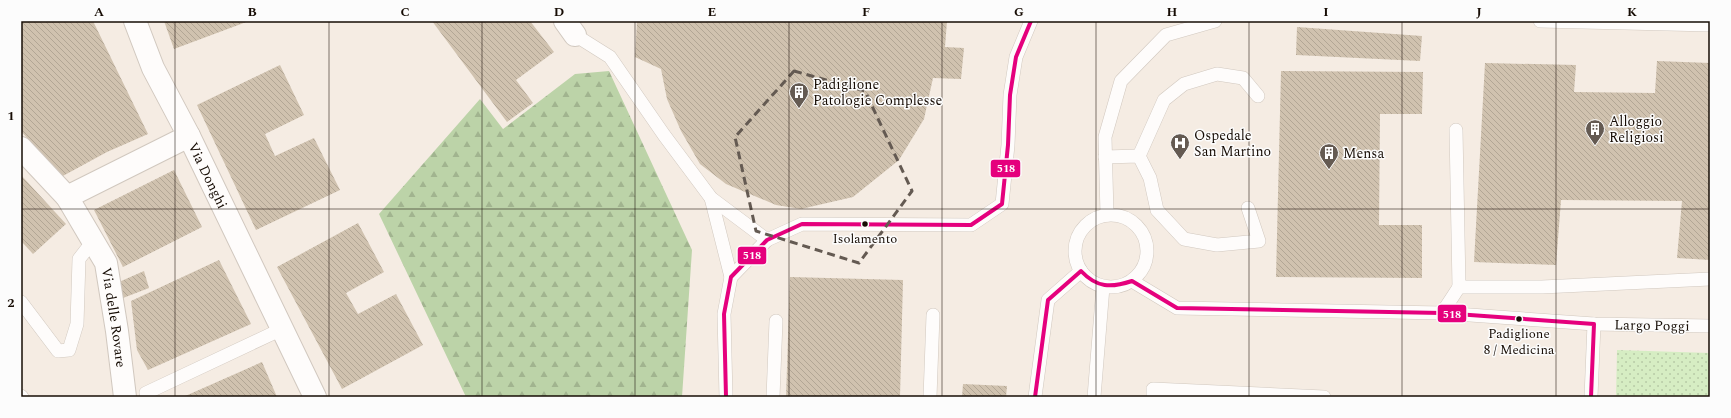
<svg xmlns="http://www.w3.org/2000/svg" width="1731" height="418" font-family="Spectral,serif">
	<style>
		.grass { fill: url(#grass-dots) }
		.forest { fill: url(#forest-firs) }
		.building { fill: url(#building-back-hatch) }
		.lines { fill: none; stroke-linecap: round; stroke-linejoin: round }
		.service-casing { stroke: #d1c8bf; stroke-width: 14 }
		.minor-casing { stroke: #d1c8bf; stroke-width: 24 }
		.tertiary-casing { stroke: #d1c8bf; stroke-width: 24 }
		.service { stroke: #fefcfb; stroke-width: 13 }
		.minor { stroke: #fefcfb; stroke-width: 22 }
		.tertiary { stroke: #fefcfb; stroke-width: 22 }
		.bus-1-casing { stroke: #fcfcfc; stroke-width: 7 }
		.bus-1 { stroke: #e5007d; stroke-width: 4 }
		.marked { fill: none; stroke: #645a52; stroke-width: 3; stroke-dasharray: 8 5; stroke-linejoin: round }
		.grid { fill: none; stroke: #160c04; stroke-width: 1; stroke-opacity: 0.55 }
		.bus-dot { fill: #160c04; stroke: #fcfcfc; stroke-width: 1.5 }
		.labels { text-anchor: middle; stroke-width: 3; stroke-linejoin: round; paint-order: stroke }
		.bus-label { font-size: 13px; fill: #160c04; stroke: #fcfcfc }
		.poi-label { font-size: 14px; fill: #160c04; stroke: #fcfcfc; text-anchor: start }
		.street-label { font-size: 14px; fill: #160c04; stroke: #fcfcfc }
		.line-badge { stroke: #fcfcfc; stroke-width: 1.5 }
		.badge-label { font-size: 11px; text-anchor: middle; font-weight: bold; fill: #fff }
		.neatline { fill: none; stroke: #160c04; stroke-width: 1.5 }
		.grid-label { font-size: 13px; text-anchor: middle; font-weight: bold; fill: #160c04 }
	</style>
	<defs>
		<pattern id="grass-dots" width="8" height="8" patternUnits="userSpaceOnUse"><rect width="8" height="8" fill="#d6edc3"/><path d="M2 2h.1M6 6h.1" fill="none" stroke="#b7caa6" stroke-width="1.8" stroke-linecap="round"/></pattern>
		<pattern id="forest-firs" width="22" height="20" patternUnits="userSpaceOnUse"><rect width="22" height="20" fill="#bcd3a8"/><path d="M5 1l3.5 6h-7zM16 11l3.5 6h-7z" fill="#a1b48f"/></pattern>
		<pattern id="building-back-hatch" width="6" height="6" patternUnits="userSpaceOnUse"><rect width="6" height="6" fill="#d0c2af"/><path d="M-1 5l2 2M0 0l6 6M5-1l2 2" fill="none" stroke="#b2a695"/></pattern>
	</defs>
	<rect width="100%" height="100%" fill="#f5ece3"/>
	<!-- grass -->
	<path class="grass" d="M1617,350L1710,353V397H1616Z"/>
	<!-- forest -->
	<path class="forest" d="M609,71L692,250L682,397H466L379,214L480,99L503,129L575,74Z"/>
	<!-- building -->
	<g class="building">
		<path d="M21,21H93L148,134L107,152L61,177L21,131Z"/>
		<path d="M164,21H249L174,49Z"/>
		<path d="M432,21H530L554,52L516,80L533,103L507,122Z"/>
		<path d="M637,21H947L945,47L964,48L961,79L933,78L924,119L899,160L853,197L801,209L776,205L726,184L700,164L681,131L667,99L661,69L635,57Z"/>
		<path d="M1297,27L1422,36L1420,61L1296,55Z"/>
		<path d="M1657,61L1710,63V260L1677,258L1682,201L1561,200L1556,265L1474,262L1485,63L1576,65L1574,92L1655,93Z"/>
		<path d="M280,65L304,115L265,134L275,156L314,138L340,190L256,230L197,105Z"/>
		<path d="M1281,71L1423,72L1422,114H1380L1379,225H1422V278L1276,277Z"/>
		<path d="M174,170L202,227L123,267L94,210Z"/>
		<path d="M21,175L66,224L33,254L21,241Z"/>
		<path d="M358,223L384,272L346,293L358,314L396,294L423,345L342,389L277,267Z"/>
		<path d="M219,260L251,324L148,370L137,350L131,301Z"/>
		<path d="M144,271L149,288L123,298L119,282Z"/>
		<path d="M790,277L903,280L900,397H786Z"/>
		<path d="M262,362L277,397H183Z"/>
		<path d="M963,384L1007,386L1006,397H962Z"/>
	</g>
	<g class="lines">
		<!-- service casing -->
		<g class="service-casing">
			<g id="service">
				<path d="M1540,21L1710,25"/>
				<path d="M575,35L610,57L664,135L711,198L767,240"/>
				<path d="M1456,130L1459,287"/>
				<path d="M1139,156L1164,100L1184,84L1217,74L1243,78L1258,96"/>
				<path d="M1105,157L1139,156L1150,178L1157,210L1184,239L1217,245L1259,241L1248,208"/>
				<path d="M711,198L731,277"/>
				<path d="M1107,215L1105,137L1121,81L1166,35L1215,21"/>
				<circle cx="1111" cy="251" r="36"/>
				<path d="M1132,281L1177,308L1442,313L1594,324L1710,326"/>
				<path d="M21,302L58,351L69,350L77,324L79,259L93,241"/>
				<path d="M1442,313L1459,287H1542L1710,279"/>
				<path d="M21,396L22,397"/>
				<path d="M147,397L146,393L282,329"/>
				<path d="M726,397L724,314L731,277L767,240L802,224L971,225L1002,204L1008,145L1010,95L1016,57L1031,21"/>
				<path d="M773,397L776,321"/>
				<path d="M930,397L933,315"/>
				<path d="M1035,397L1048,300L1081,271"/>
				<path d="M1094,397L1103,287"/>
				<path d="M1153,397V389L1324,397"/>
				<path d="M1591,397L1594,324"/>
			</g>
		</g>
		<!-- minor casing -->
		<g class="minor-casing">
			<g id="minor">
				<path d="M565,21L575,35"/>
				<path id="s1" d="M21,148L67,197L106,263L117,331L125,397"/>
				<path d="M67,197L189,136"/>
			</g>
		</g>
		<!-- tertiary casing -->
		<g class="tertiary-casing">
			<g id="tertiary">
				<path id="s2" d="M135,21L153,68L189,136L315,397"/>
			</g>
		</g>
		<!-- service -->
		<use href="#service" class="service"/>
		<!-- minor -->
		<use href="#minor" class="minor"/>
		<!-- tertiary -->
		<use href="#tertiary" class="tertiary"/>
		<!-- bus-1 casing -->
		<g class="bus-1-casing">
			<g id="bus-1">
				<path d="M726,397L724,314L731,277L767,240L802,224L971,225L1002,204L1008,145L1010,95L1016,57L1031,21"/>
				<path d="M1035,397L1048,300L1081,271C1097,288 1111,288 1132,281L1177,308L1442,313L1594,324L1591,397"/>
			</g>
		</g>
		<!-- bus-1 -->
		<use href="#bus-1" class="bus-1"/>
	</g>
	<!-- marked area -->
	<path class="marked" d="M794,71L865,91L912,191L859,263L756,231L735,137Z"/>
	<!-- grid -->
	<path class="grid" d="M175,21V397M329,21V397M482,21V397M635,21V397M789,21V397M942,21V397M1096,21V397M1249,21V397M1402,21V397M1556,21V397M21,209H1710"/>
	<!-- icons -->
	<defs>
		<g id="building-pin" transform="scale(1)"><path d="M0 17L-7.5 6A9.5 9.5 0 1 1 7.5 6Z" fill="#645a52" stroke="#fcfcfc"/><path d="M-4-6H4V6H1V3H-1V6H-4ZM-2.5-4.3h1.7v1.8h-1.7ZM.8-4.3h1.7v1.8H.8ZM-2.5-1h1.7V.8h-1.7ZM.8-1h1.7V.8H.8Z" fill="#fff"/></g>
		<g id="hospital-pin" transform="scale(1)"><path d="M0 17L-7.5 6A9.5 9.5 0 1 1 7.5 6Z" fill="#645a52" stroke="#fcfcfc"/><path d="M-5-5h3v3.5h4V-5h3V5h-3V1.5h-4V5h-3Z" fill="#fff"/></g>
	</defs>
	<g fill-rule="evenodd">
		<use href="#building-pin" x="799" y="92"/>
		<use href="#building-pin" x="1595" y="129"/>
		<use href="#hospital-pin" x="1180" y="143"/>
		<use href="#building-pin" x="1329" y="153"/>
	</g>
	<!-- markers -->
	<g class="bus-dot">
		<circle cx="865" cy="224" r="3.5"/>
		<circle cx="1519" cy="319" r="3.5"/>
	</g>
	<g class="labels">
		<!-- bus labels -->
		<g class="bus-label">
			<text x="865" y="243">Isolamento</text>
			<text x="1519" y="338">Padiglione<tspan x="1519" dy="16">8 / Medicina</tspan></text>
		</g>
		<!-- poi labels -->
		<g class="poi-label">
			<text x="813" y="89">Padiglione<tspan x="813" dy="16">Patologie Complesse</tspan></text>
			<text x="1609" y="126">Alloggio<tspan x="1609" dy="16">Religiosi</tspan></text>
			<text x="1194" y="140">Ospedale<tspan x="1194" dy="16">San Martino</tspan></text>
			<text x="1343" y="158">Mensa</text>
		</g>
		<!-- street labels -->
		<g class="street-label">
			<text dy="5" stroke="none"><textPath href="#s2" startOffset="171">Via Donghi</textPath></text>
			<text dy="5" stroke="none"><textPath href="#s1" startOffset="199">Via delle Rovare</textPath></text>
			<text transform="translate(1652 325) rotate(1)" y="5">Largo Poggi</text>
		</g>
	</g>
	<g class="line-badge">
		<rect x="990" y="159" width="31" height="19" rx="4" fill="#e5007d"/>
		<rect x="737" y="246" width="30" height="19" rx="4" fill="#e5007d"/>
		<rect x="1437" y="304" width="30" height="19" rx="4" fill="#e5007d"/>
	</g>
	<g class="badge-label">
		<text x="1006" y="172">518</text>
		<text x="752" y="259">518</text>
		<text x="1452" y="318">518</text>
	</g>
	<!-- border -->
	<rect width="1731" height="418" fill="none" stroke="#fcfcfc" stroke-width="44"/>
	<rect x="22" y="22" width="1687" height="374" class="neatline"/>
	<g class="grid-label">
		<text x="99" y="16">A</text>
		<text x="252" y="16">B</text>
		<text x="405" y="16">C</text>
		<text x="559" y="16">D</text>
		<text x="712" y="16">E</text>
		<text x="866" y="16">F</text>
		<text x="1019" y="16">G</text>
		<text x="1172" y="16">H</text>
		<text x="1326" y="16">I</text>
		<text x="1479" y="16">J</text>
		<text x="1632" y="16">K</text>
		<text x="11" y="120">1</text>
		<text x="11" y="307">2</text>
	</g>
</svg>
